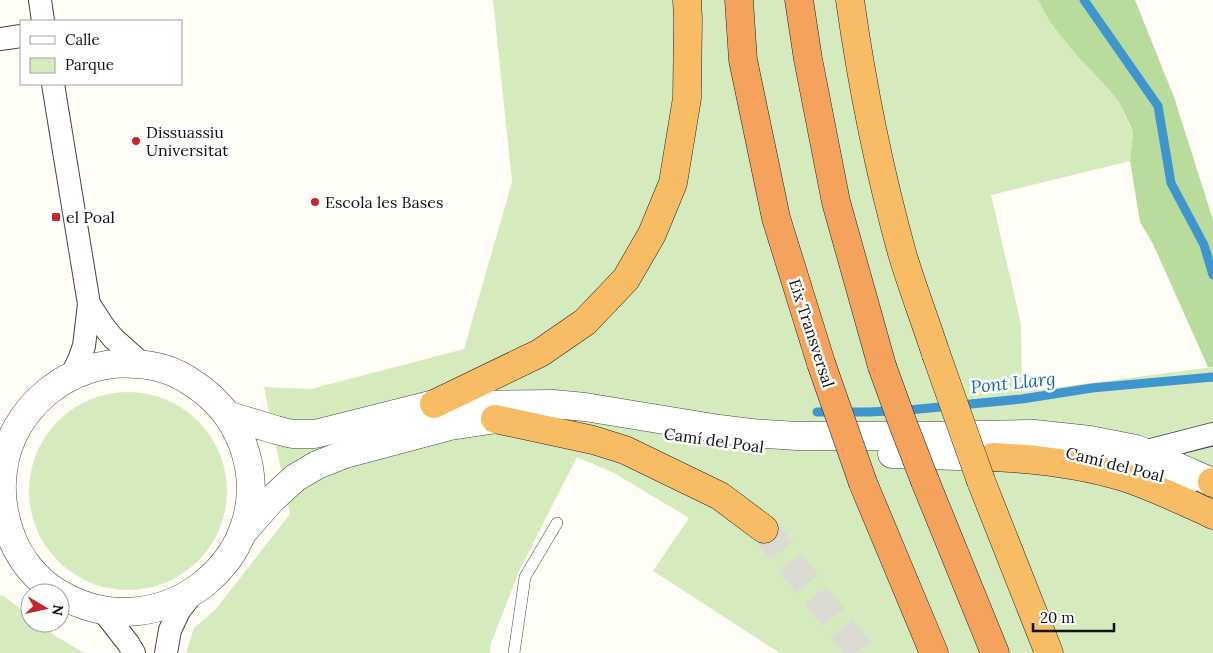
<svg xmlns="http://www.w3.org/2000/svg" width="1213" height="653" font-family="Lora,serif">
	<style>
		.green { fill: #d5ebbd }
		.forest { fill: #b9dc9c }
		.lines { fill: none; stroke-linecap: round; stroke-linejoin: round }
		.stream { stroke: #3f96cf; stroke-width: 9 }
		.trunk-tunnel { stroke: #dbdad3; stroke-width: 28; stroke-dasharray: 28 14; stroke-linecap: butt }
		.service-casing { stroke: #444; stroke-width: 12 }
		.minor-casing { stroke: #444; stroke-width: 24 }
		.tertiary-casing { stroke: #444; stroke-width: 29 }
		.trunk-casing { stroke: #222; stroke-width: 29 }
		.motorway-casing { stroke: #222; stroke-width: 29 }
		.service { stroke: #fff; stroke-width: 11 }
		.minor { stroke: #fff; stroke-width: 22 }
		.tertiary { stroke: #fff; stroke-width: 28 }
		.trunk { stroke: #f7bc64; stroke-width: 28 }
		.motorway { stroke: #f5a25d; stroke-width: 28 }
		.trunk-bridge-casing { stroke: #222; stroke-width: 29; stroke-linecap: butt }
		.motorway-bridge-casing { stroke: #222; stroke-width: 29; stroke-linecap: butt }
		.trunk-bridge { stroke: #f7bc64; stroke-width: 28 }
		.motorway-bridge { stroke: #f5a25d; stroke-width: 28 }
		.poi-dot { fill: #c4262e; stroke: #fff; stroke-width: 2 }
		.labels { text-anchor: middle; stroke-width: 5; stroke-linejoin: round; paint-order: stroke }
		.poi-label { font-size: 16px; fill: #111; stroke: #fff; text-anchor: start }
		.street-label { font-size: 16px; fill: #111; stroke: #fff }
		.water-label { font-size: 18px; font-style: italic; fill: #1768a6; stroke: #fff }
	</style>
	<rect width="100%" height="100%" fill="#fffdf5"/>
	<!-- green -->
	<g class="green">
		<path d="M493,0H1038L1050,22L1059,34L1079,58L1105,85L1119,102L1133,133L1130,161L991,195L1021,324L1022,392L1213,367V653H780L653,571L689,518L614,473L577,457L520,569L491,643L490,653H186L194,628L215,610L290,514L264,387L311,389L464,349L512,182Z"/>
		<circle cx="128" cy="491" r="99"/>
		<path d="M0,595L5,597L30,617V623H38L54,635L84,653H0Z"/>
	</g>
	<!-- forest -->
	<path class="forest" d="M1038,0H1135L1174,97L1213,220V367H1208L1153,244L1140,222L1130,161L1133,133L1131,127L1119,102L1105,85L1079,58L1059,34L1050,22Z"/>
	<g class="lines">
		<!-- stream -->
		<g class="stream">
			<path d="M1084,0L1158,106L1171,183L1204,245L1213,275"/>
			<path d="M817,412H869L909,410L1022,399L1092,388L1213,377"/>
		</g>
		<!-- trunk-tunnel -->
		<path class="trunk-tunnel" d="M764,529L856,646L860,653"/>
		<!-- service casing -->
		<g class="service-casing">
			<path id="service" d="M514,653L525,577L557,523"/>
		</g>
		<!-- minor casing -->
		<g class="minor-casing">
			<g id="minor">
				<path d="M40,0L43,21"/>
				<path d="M0,39L21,36"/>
				<path d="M53,84L89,304L84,346L79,360L71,376"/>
				<path d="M89,304L104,327L113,338L142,364"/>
				<path d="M1072,451L1133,465L1188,483"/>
				<path d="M1143,452L1213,434"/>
				<path d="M103,611L128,643L134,653"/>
				<path d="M166,653L170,630L179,611L192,594"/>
			</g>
		</g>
		<!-- tertiary casing -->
		<g class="tertiary-casing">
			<g id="tertiary">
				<path d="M227,415L276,430L292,434H315L351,425L434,404L455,405L553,404L585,407L719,429L751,433L797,436H925L1034,434L1090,440L1136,449L1169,463L1212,482"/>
				<path d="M892,454L993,457"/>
				<path d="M243,532L271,500L295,478L317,465L345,454L450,426L497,419"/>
				<path d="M58,593C36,580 18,557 10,533C3,513 0,492 3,471C10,407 72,358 136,364C156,365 175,371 191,382C215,397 233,418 243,445C283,556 161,653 60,594"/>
			</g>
		</g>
		<!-- trunk casing -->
		<g class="trunk-casing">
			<g id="trunk">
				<path d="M850,0C862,85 879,170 902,253C912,287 925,320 936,354"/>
				<path d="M434,404L540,353L585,322L626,279L652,234L673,183L687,98L688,19L687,0"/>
				<path d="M495,419L593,440L625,450L720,496L764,529"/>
				<path d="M993,457C1036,459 1081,464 1123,477C1151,486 1178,499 1205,511L1213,515"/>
				<path d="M981,481L1049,653"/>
				<path d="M1212,482L1213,483"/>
			</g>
		</g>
		<!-- motorway casing -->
		<g class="motorway-casing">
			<g id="motorway">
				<path d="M739,0L743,60L776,218L821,363"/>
				<path d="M799,0L808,59L836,202L882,366"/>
				<path d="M925,481L995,653"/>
				<path d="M863,483L934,653"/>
			</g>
		</g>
		<!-- service -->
		<use href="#service" class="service"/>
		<!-- minor -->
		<use href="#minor" class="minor"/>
		<!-- tertiary -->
		<use href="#tertiary" class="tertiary"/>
		<!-- trunk -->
		<use href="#trunk" class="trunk"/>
		<!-- motorway -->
		<use href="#motorway" class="motorway"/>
		<!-- trunk-bridge casing -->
		<g class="trunk-bridge-casing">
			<path id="trunk-bridge" d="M936,354L981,481"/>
		</g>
		<!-- motorway-bridge casing -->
		<g class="motorway-bridge-casing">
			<g id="motorway-bridge">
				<path d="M821,363L863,483"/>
				<path d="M882,366L903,424L925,481"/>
			</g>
		</g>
		<!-- trunk-bridge -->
		<use href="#trunk-bridge" class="trunk-bridge"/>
		<!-- motorway-bridge -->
		<use href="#motorway-bridge" class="motorway-bridge"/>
	</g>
	<!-- markers -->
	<g class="poi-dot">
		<circle cx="136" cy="141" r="5"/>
		<circle cx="315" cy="202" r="5"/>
		<rect x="51" y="212" width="10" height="10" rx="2.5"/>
	</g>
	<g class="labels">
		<!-- poi labels -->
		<g class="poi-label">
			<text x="146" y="138">Dissuassiu<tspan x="146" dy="18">Universitat</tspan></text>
			<text x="325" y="208">Escola les Bases</text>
			<text x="66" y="223">el Poal</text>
		</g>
		<!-- street labels -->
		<g class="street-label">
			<text transform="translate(812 333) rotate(72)" y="6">Eix Transversal</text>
			<text transform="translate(714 440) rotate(8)" y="6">Camí del Poal</text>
			<text transform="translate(1115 464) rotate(14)" y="6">Camí del Poal</text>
		</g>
		<!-- water labels -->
		<g class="water-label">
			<text transform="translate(1013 383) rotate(-6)" y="6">Pont Llarg</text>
		</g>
	</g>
	<!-- legend -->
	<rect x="20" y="20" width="162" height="65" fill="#ffffff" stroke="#a0a0a0"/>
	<rect x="30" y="36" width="25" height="8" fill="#ffffff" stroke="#a0a0a0"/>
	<text x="65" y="45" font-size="15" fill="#111111">Calle</text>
	<rect x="30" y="58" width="25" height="15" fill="#d5ebbd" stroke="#a0a0a0"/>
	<text x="65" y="70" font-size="15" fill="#111111">Parque</text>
	<!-- north arrow -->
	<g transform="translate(45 608) rotate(99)"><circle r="24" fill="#ffffff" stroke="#a0a0a0"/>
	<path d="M0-4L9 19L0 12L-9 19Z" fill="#c4262e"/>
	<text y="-8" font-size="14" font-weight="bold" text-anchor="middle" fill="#111111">N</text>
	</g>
	<!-- scale -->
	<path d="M1033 623v8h81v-8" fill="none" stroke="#111111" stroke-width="2.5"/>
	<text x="1040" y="623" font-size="15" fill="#111111" stroke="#ffffff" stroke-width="4" paint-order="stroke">20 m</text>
</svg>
